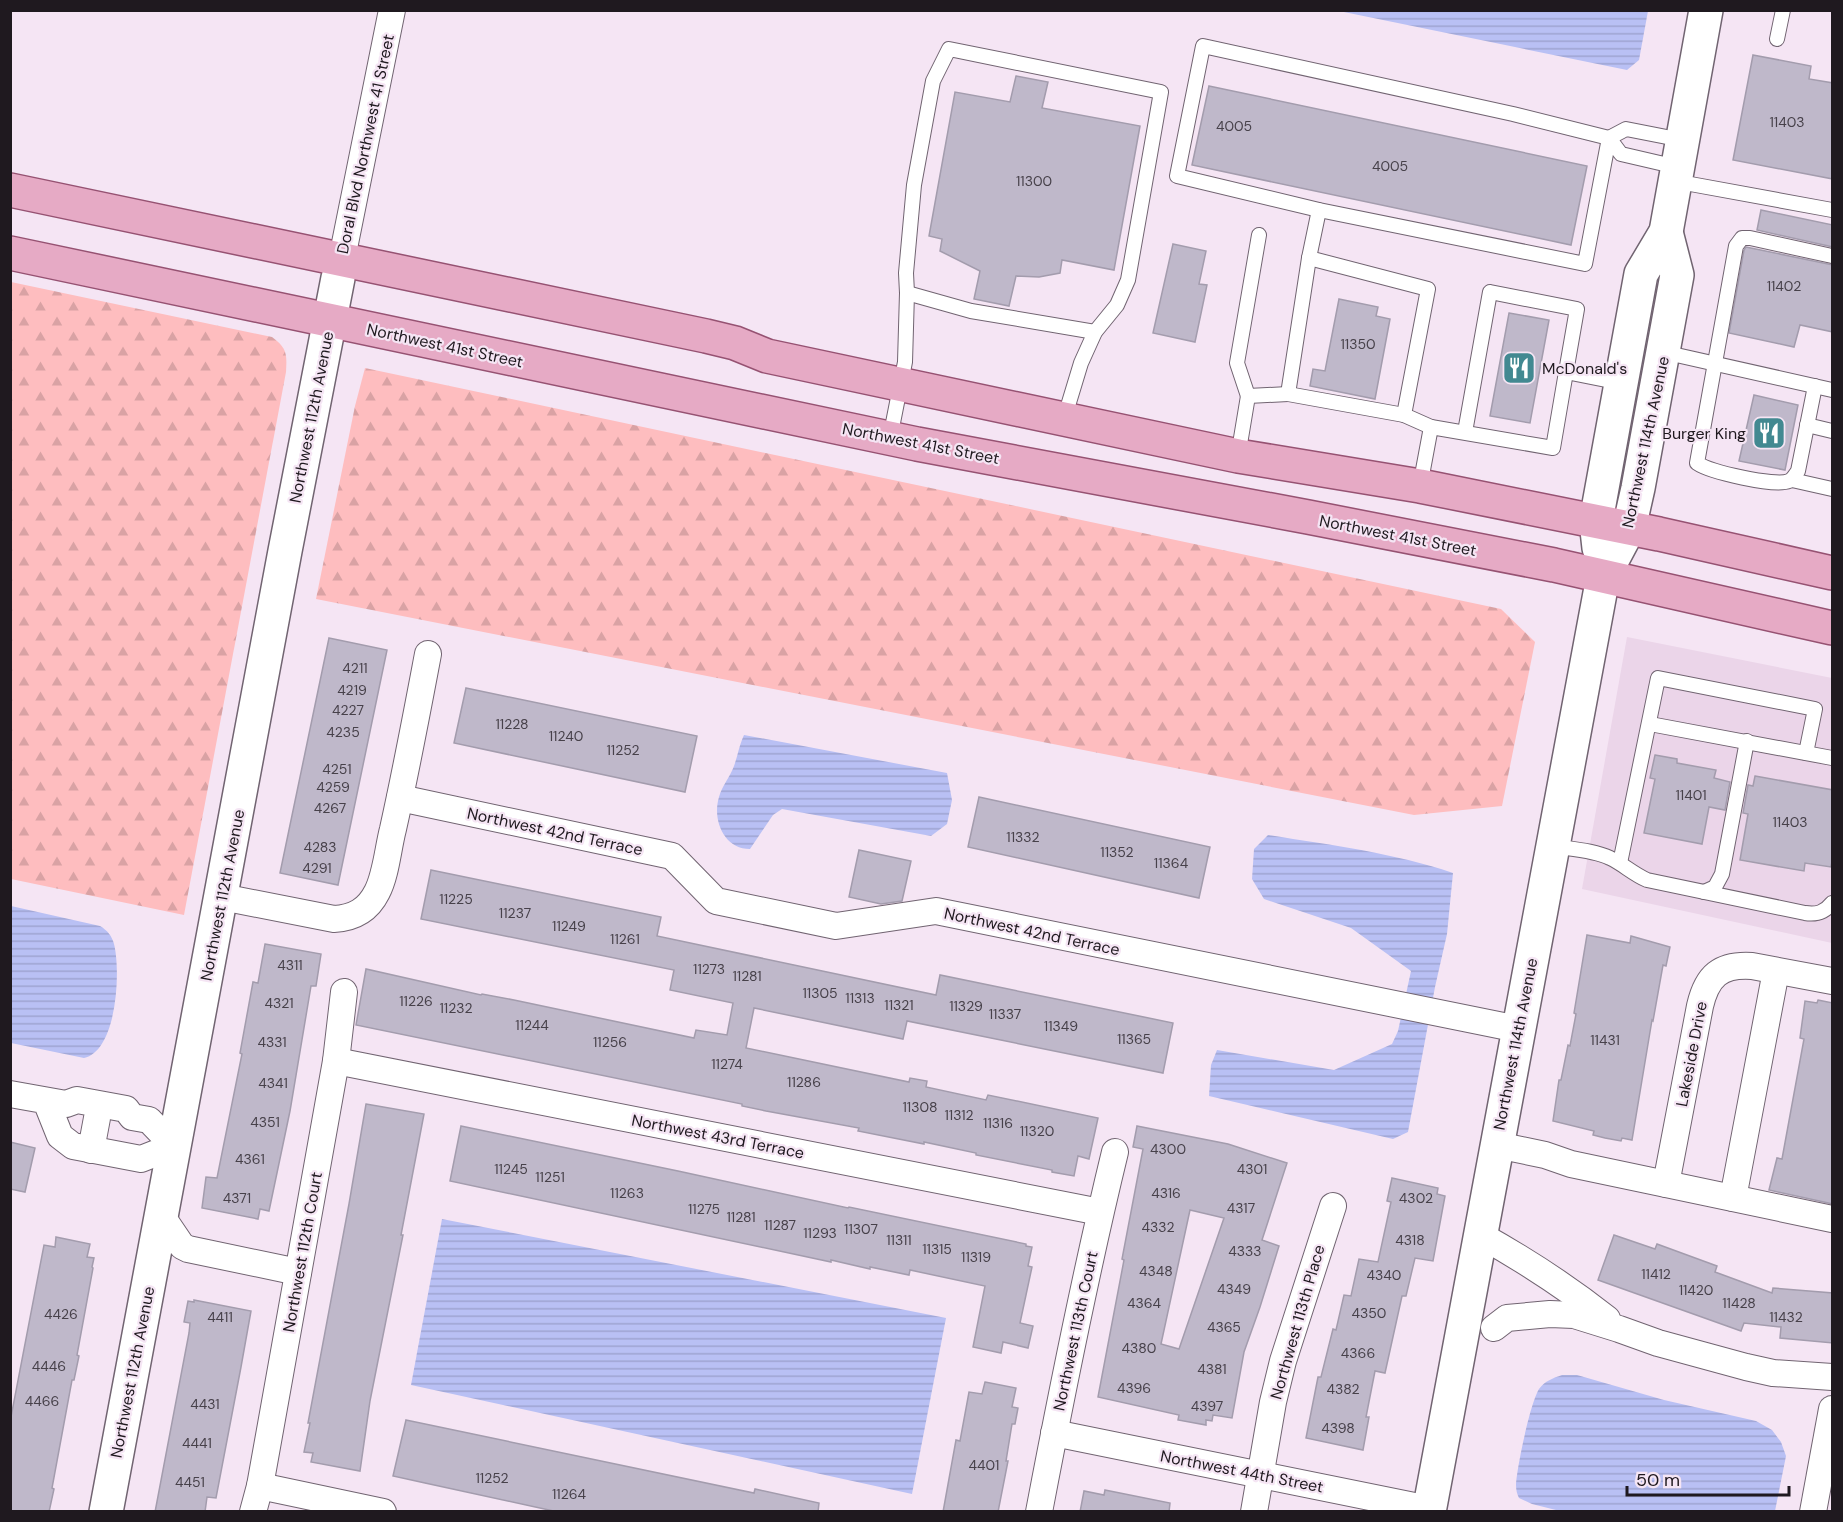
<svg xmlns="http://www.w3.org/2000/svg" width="1843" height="1522" font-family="'DM Sans',sans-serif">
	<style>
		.built { fill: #ebd5e9 }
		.forest { fill: url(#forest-firs) }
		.water { fill: url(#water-rules) }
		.building { fill: #bfb8ca; stroke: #a39cad; stroke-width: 1.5; fill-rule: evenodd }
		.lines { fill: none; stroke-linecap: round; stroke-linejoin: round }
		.lane-casing { stroke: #716471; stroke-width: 16 }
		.street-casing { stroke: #716471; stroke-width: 28 }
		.secondary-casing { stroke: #716471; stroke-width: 36 }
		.primary-casing { stroke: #965272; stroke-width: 36 }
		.lane { stroke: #fff; stroke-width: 14 }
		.street { stroke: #fff; stroke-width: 26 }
		.secondary { stroke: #fff; stroke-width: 33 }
		.primary { stroke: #e6aac5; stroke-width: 33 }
		.labels { text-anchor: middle; stroke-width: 4.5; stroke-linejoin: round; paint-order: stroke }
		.number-label { font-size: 14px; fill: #47414a }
		.street-label { font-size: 16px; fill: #1f191f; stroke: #f5e5f4 }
		.poi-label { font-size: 16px; fill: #1f191f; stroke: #f5e5f4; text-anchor: start }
	</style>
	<defs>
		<pattern id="forest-firs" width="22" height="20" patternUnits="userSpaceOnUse" patternTransform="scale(1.5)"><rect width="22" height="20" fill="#febdbf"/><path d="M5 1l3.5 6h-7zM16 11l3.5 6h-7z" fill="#d9a2a4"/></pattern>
		<pattern id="water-rules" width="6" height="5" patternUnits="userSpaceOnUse" patternTransform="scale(1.5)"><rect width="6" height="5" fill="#b9c0f4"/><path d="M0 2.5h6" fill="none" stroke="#9fa4d1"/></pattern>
	</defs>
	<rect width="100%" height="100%" fill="#f5e5f4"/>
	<!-- built -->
	<path class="built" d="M1627,637L1832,678V943L1582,889Z"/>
	<!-- forest -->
	<g class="forest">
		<path d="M11,282L272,337C287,348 287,354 286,372L184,915L11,879Z"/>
		<path d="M365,368L1501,609L1535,642L1502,806L1414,815L316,599L355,406Z"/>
	</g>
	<!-- water -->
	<g class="water">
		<path d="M1339,11L1648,10V11L1639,60L1627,70Z"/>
		<path d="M744,735L947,773L952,800L947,824L931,836L782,809L773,815L750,849C724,849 712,820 719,797C722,786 730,777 734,766C738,755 739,746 744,735Z"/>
		<path d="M1268,835C1330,845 1394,853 1453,873L1447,934L1435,987L1408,1132L1393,1139L1209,1096L1211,1065L1217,1050L1334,1070L1392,1044L1398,1031L1411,971L1351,928L1264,899L1252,879L1254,849Z"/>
		<path d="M11,906L100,926C107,930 112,936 114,944C121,971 117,1051 84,1058L11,1043Z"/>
		<path d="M442,1219L946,1318L912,1494L411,1385Z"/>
		<path d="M1562,1375H1577L1664,1400L1756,1421L1772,1430L1781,1442L1786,1456L1775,1511H1560L1532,1504L1519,1498C1517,1494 1516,1490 1516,1485C1517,1467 1530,1404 1539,1389C1545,1381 1553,1378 1562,1375Z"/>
	</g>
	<!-- building -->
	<g class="building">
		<path d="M1753,55L1811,66L1809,79L1833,83V179L1733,160Z"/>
		<path d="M1016,76L1048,82L1042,108L1140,126L1114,270L1062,260L1060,273L1039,277L1016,276L1009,306L974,299L980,271L940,251L942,239L929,236L955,92L1010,102Z"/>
		<path d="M1209,86L1587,166L1571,245L1192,165Z"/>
		<path d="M1761,210L1833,225V247L1757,230Z"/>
		<path d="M1173,244L1206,251L1199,284L1207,285L1195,342L1153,333Z"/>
		<path d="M1746,247L1833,265V332L1800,325L1794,347L1729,333L1744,250Z"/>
		<path d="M1339,299L1378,307L1376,316L1390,319L1375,399L1310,386L1313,369L1325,371Z"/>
		<path d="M1509,313L1549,320L1530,423L1490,416Z"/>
		<path d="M1754,395L1798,405L1785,470L1739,461Z"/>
		<path d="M329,638L387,650L338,885L280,873Z"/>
		<path d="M466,688L697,736L685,792L454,743Z"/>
		<path d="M1655,755L1677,759V763L1716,770L1714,778L1730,782L1725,810L1709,807L1702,844L1644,833L1655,779L1650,778Z"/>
		<path d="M1755,776L1833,790V857L1831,867L1805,863L1804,871L1740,860L1748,814L1743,813L1748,785L1753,786Z"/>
		<path d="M979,797L1210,847L1199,898L968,847Z"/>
		<path d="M859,850L911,861L902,901L881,904L849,897Z"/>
		<path d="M431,870L661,917L657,936L936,995L940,975L1173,1023L1163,1073L907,1021L903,1039L754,1008L746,1048L909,1082L910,1078L927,1081L926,1087L986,1100L988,1095L1098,1118L1089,1159L1078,1156L1074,1176L1052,1172V1170L976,1155V1153L924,1142V1144L858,1131L859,1128L766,1111L742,1106V1104L356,1025L366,969L481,995L482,994L514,1000L694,1038L696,1030L727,1035L733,1003L670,990L674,970L421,919Z"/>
		<path d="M1587,935L1630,943L1631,936L1670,947L1666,966L1663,965L1653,1021L1652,1020L1632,1140L1622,1138L1621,1141L1605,1138L1593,1135L1594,1131L1553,1121L1559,1080H1561L1568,1045L1570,1046L1576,1014L1574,1013Z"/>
		<path d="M265,944L321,954L316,986H311L290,1111L269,1211L260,1209L258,1219L202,1208L206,1177L217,1178L242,1054L240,1053L253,982L258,983Z"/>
		<path d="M1818,1000L1833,1003V1204L1769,1190L1777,1158L1782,1159L1804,1039L1800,1038L1805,1001L1817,1003Z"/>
		<path d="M366,1104L424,1114L401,1235H403L370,1401L360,1471L311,1462L313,1453L304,1452L310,1423H308L349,1204Z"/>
		<path d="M461,1126L678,1171L848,1208L849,1207L1026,1244V1246L1032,1247L1028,1266L1032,1267L1020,1323L1033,1326L1028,1348L1003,1342L1001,1353L973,1347L985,1286L910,1270L909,1275L870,1267V1269L831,1260V1262L450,1181Z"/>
		<path d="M1137,1126L1228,1144L1287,1163L1262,1240L1279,1246L1260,1307L1244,1352L1232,1418L1213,1415L1212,1421L1206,1420V1425L1178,1420L1179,1415L1098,1397L1124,1260L1122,1259L1143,1149L1133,1147ZM1190,1210L1224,1218L1179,1349L1161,1344Z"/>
		<path d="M10,1142L35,1148L25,1192L10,1189Z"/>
		<path d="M1392,1178L1438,1188L1437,1194L1445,1196L1433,1261L1415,1258L1406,1296H1402L1385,1373L1375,1371L1366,1417H1369L1363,1450L1306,1438L1318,1377H1321L1333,1329L1336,1330L1344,1295L1351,1296L1359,1259L1378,1262L1391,1202L1387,1201Z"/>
		<path d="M1614,1235L1655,1249L1657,1244L1717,1266L1715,1272L1772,1293L1773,1288L1833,1293V1343L1780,1338L1781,1327L1744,1323L1741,1331L1598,1280Z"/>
		<path d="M56,1237L90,1244L87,1257L94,1258L92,1267L93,1268L77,1355L79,1356L74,1380H72L52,1488L54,1489L49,1512H10V1422L44,1245L55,1247Z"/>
		<path d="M194,1300L251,1311L241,1367L216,1498L207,1497L205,1512H155L189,1333L190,1323L184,1322L188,1301L194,1302Z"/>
		<path d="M985,1382L1016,1388L1012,1407L1018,1408L1015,1424H1012L1006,1461H1008L998,1512H943L956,1440L960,1441L969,1392L982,1394Z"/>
		<path d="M406,1420L754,1493L755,1489L819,1503L818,1512H558L425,1483L393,1476Z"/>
		<path d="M1105,1490L1170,1503L1169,1512H1080L1084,1491L1104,1495Z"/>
	</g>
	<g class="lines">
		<!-- lane casing -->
		<g class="lane-casing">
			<g id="lane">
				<path d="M1777,39L1783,10"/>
				<path d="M1609,138L1585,264L1319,210L1177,176L1203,46L1513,114L1609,138L1621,154L1677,167"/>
				<path d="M1609,138L1626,129L1682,140"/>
				<path d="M1674,181L1832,210"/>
				<path d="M1319,210L1309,258L1428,289L1404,415L1431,427"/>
				<path d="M1309,258L1288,394L1404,415"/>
				<path d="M907,293L971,311L1095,332"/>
				<path d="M1663,352L1832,390"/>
				<path d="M1815,386L1798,471C1795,475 1793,479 1789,481C1775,487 1710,472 1697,463L1736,246L1742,238H1750L1832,256"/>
				<path d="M1248,396L1237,363L1259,235"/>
				<path d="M1807,425L1832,431"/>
				<path d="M1465,432L1490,292L1577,309L1566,372"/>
				<path d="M890,438L905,362L907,293L906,273L914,185L933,81L949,49L1161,92L1128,280L1117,305L1095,332L1081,363L1064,419"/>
				<path d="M1238,456L1248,396L1288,394"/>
				<path d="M1792,480L1832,489"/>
				<path d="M1420,486L1431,427L1553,448L1566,372L1621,383"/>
				<path d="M1650,724L1832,758"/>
				<path d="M1552,846C1570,849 1594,850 1610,858C1623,864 1633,874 1647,880L1805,913C1817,915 1825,912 1832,903"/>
				<path d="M1620,863L1658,678L1815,709L1806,753"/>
				<path d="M1704,892L1715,887L1722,874L1747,741"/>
			</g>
		</g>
		<!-- street casing -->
		<g class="street-casing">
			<g id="street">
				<path d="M338,278L392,10"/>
				<path d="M400,798L672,856L716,901L836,926L936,911L1518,1029"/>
				<path d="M222,897L334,919C354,918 368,910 377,892C386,875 388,848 393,829C406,771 417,712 428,654"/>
				<path d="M336,1061L1100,1212"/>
				<path d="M10,1094L66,1104L77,1100L126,1109L132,1117L149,1120L174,1146L141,1159L73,1146L60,1136L46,1101"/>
				<path d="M1497,1145L1545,1155L1571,1164L1832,1219"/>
				<path d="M91,1150L97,1118"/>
				<path d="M1666,1184L1700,1006C1707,976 1720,964 1752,966L1832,981"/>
				<path d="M1733,1198L1776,971"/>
				<path d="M161,1215L182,1246L188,1249L298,1272"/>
				<path d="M1480,1235C1523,1259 1568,1288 1607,1319"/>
				<path d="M1494,1328L1507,1318L1550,1314L1574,1315L1619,1329L1658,1343L1746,1367L1773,1373L1832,1377"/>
				<path d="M1054,1433L1429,1509"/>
				<path d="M260,1486L383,1512"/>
				<path d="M253,1512L260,1486L336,1061L344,992"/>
				<path d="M1039,1512C1062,1391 1086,1271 1115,1152"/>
				<path d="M1254,1512L1273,1402L1283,1361L1333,1206"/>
				<path d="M1813,1512L1832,1409"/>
			</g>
		</g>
		<!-- secondary casing -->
		<g class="secondary-casing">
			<g id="secondary">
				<path d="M1599,548L1596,521L1641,274L1666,232L1706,10"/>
				<path d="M106,1512L285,551L338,278"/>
				<path d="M1429,1512L1603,577L1629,528L1638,488L1677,275L1666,232"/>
			</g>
		</g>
		<!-- primary casing -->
		<g class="primary-casing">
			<g id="primary">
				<path d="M10,190L706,336L735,343L767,356L1238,456L1420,486L1659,534L1832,573"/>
				<path d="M10,253L917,444L1308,517L1554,565L1832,628"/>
			</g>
		</g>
		<!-- lane -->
		<use href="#lane" class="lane"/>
		<!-- street -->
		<use href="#street" class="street"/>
		<!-- secondary -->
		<use href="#secondary" class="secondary"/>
		<!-- primary -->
		<use href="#primary" class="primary"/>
	</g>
	<!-- icons -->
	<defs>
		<g id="restaurant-square" transform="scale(1.725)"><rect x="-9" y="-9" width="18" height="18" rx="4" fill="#428991" stroke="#f5e5f4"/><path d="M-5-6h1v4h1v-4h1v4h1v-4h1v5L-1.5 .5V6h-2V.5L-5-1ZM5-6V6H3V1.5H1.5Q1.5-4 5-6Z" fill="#fff"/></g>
	</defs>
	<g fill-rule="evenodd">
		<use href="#restaurant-square" x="1519" y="368"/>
		<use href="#restaurant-square" x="1769" y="433"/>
	</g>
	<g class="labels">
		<!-- number labels -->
		<g class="number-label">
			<text x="1787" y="127">11403</text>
			<text x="1234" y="131">4005</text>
			<text x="1390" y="171">4005</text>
			<text x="1034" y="186">11300</text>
			<text x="1784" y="291">11402</text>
			<text x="1358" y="349">11350</text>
			<text x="355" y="673">4211</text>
			<text x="352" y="695">4219</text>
			<text x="348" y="715">4227</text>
			<text x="512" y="729">11228</text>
			<text x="343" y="737">4235</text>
			<text x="566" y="741">11240</text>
			<text x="623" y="755">11252</text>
			<text x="337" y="774">4251</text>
			<text x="333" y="792">4259</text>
			<text x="1691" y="800">11401</text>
			<text x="330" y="813">4267</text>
			<text x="1790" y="827">11403</text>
			<text x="1023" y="842">11332</text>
			<text x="320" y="852">4283</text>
			<text x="1117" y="857">11352</text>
			<text x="1171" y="868">11364</text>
			<text x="317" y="873">4291</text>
			<text x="456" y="904">11225</text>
			<text x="515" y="918">11237</text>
			<text x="569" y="931">11249</text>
			<text x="625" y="944">11261</text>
			<text x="290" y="970">4311</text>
			<text x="709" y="974">11273</text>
			<text x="747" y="981">11281</text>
			<text x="820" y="998">11305</text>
			<text x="860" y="1003">11313</text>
			<text x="416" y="1006">11226</text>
			<text x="279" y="1008">4321</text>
			<text x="899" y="1010">11321</text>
			<text x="966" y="1011">11329</text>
			<text x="456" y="1013">11232</text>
			<text x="1005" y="1019">11337</text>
			<text x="532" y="1030">11244</text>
			<text x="1061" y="1031">11349</text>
			<text x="1134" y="1044">11365</text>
			<text x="1605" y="1045">11431</text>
			<text x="272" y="1047">4331</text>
			<text x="610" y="1047">11256</text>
			<text x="727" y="1069">11274</text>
			<text x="804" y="1087">11286</text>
			<text x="273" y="1088">4341</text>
			<text x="920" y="1112">11308</text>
			<text x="959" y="1120">11312</text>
			<text x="265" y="1127">4351</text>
			<text x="998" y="1128">11316</text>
			<text x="1037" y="1136">11320</text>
			<text x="1168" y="1154">4300</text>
			<text x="250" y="1164">4361</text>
			<text x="511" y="1174">11245</text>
			<text x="1252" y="1174">4301</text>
			<text x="550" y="1182">11251</text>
			<text x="627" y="1198">11263</text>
			<text x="1166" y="1198">4316</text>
			<text x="237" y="1203">4371</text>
			<text x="1416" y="1203">4302</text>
			<text x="1241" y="1213">4317</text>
			<text x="704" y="1214">11275</text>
			<text x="741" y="1222">11281</text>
			<text x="780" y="1230">11287</text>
			<text x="1158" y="1232">4332</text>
			<text x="861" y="1234">11307</text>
			<text x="820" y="1238">11293</text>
			<text x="899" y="1245">11311</text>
			<text x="1410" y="1245">4318</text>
			<text x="937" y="1254">11315</text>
			<text x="1245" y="1256">4333</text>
			<text x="976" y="1262">11319</text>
			<text x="1156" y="1276">4348</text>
			<text x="1656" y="1279">11412</text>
			<text x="1384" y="1280">4340</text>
			<text x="1234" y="1294">4349</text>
			<text x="1696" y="1295">11420</text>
			<text x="1144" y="1308">4364</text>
			<text x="1739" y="1308">11428</text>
			<text x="1369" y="1318">4350</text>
			<text x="61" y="1319">4426</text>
			<text x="220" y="1322">4411</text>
			<text x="1786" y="1322">11432</text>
			<text x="1224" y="1332">4365</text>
			<text x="1139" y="1353">4380</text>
			<text x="1358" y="1358">4366</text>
			<text x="49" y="1371">4446</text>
			<text x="1212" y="1374">4381</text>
			<text x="1134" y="1393">4396</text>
			<text x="1343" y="1394">4382</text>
			<text x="42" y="1406">4466</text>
			<text x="205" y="1409">4431</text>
			<text x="1207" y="1411">4397</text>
			<text x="1338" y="1433">4398</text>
			<text x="197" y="1448">4441</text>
			<text x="984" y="1470">4401</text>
			<text x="492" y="1483">11252</text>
			<text x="190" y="1487">4451</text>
			<text x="569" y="1499">11264</text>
		</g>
		<!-- street labels -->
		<g class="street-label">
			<text transform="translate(365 144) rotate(-78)" y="6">Doral Blvd Northwest 41 Street</text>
			<text transform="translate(445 345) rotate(12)" y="6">Northwest 41st Street</text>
			<text transform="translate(311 417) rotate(-79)" y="6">Northwest 112th Avenue</text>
			<text transform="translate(1645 442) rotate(-78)" y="6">Northwest 114th Avenue</text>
			<text transform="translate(921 443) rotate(11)" y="6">Northwest 41st Street</text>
			<text transform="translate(1398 535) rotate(11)" y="6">Northwest 41st Street</text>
			<text transform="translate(555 831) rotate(12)" y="6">Northwest 42nd Terrace</text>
			<text transform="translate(222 895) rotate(-79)" y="6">Northwest 112th Avenue</text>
			<text transform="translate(1032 931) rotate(12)" y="6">Northwest 42nd Terrace</text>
			<text transform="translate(1515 1044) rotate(-79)" y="6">Northwest 114th Avenue</text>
			<text transform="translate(1691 1054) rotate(-79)" y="6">Lakeside Drive</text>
			<text transform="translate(718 1136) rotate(11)" y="6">Northwest 43rd Terrace</text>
			<text transform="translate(302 1252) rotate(-80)" y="6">Northwest 112th Court</text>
			<text transform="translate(1297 1322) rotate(-74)" y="6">Northwest 113th Place</text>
			<text transform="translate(1075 1331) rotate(-78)" y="6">Northwest 113th Court</text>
			<text transform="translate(132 1372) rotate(-79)" y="6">Northwest 112th Avenue</text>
			<text transform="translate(1242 1471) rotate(11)" y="6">Northwest 44th Street</text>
		</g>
		<!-- poi labels -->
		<g class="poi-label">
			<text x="1542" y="374">McDonald's</text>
			<text x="1746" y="439" text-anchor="end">Burger King</text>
		</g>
	</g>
	<!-- border -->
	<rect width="1843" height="1522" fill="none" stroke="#1f191f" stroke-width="24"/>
	<!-- scale -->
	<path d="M1627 1486v9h162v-9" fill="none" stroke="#1f191f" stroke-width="3"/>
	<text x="1636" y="1486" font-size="18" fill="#1f191f" stroke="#f5e5f4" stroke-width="4.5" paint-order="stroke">50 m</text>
</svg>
